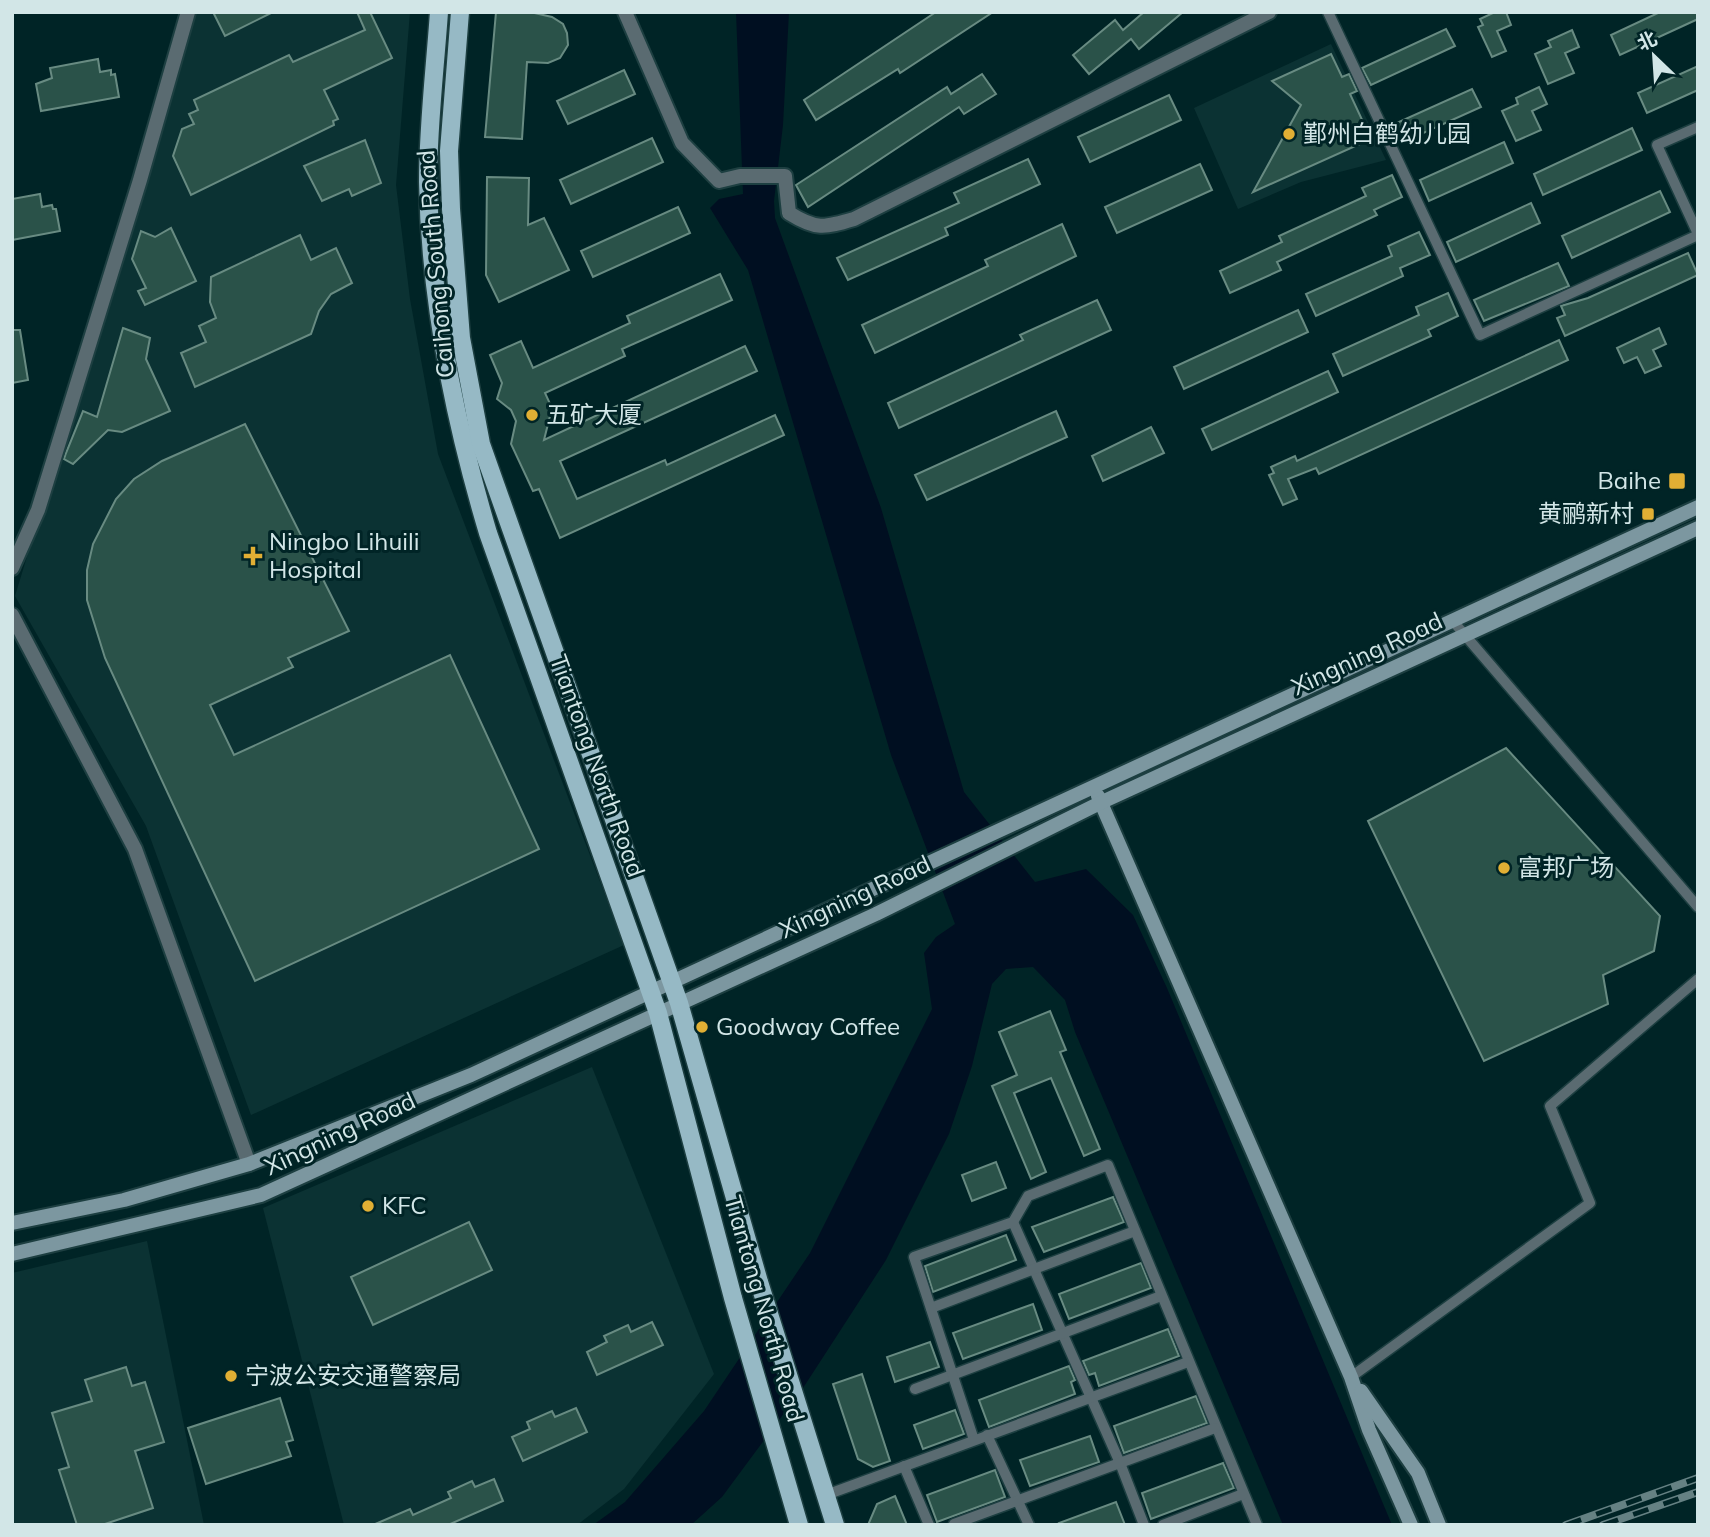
<svg xmlns="http://www.w3.org/2000/svg" width="1710" height="1537" font-family="Mulish,'Noto Sans SC',sans-serif">
	<style>
		.built { fill: #0b3233 }
		.water { fill: #000f21 }
		.building { fill: #2a5249; stroke: #688b82; stroke-width: 2 }
		.lines { fill: none; stroke-linecap: round; stroke-linejoin: round }
		.lane-casing { stroke: #1d3f41; stroke-width: 13 }
		.street-casing { stroke: #1d3f41; stroke-width: 18 }
		.secondary-casing { stroke: #1d3f41; stroke-width: 18 }
		.primary-casing { stroke: #1d3f41; stroke-width: 21 }
		.lane { stroke: #5a6b71; stroke-width: 10 }
		.street { stroke: #5a6b71; stroke-width: 14 }
		.secondary { stroke: #7c97a0; stroke-width: 14 }
		.primary { stroke: #96b9c5; stroke-width: 18 }
		.rail-casing { stroke: #658183; stroke-width: 8 }
		.rail { stroke: #002426; stroke-width: 5; stroke-dasharray: 16; stroke-linecap: butt }
		.poi-dot { fill: #e1af34; stroke: #002426; stroke-width: 2.5 }
		.labels { text-anchor: middle; stroke-width: 6; stroke-linejoin: round; paint-order: stroke }
		.poi-label { font-size: 24px; fill: #d2e6e7; stroke: #002426; text-anchor: start }
		.street-label { font-size: 24px; fill: #d2e6e7; stroke: #002426 }
	</style>
	<rect width="100%" height="100%" fill="#002426"/>
	<!-- built -->
	<g class="built">
		<path d="M193,12H410L396,185L410,299L438,454L624,945L251,1115L146,826L15,596Z"/>
		<path d="M1331,44L1386,160L1301,182L1238,209L1194,108Z"/>
		<path d="M592,1067L714,1374L624,1489L577,1525H344L263,1208Z"/>
		<path d="M147,1241L204,1525H12V1273Z"/>
	</g>
	<!-- water -->
	<path class="water" d="M736,12H789L783,125L774,201L775,218L881,508L964,792L1035,882L1086,869L1133,915L1167,988L1392,1525H1283L1075,1032L1065,1000L1033,967L1006,969L992,984L972,1066L949,1134L886,1260L805,1385L722,1497L691,1525H593L625,1502L704,1411L810,1253L932,1009L924,953L936,937L955,924L891,755L748,270L710,208L719,199L743,194Z"/>
	<!-- building -->
	<g class="building">
		<path d="M213,12H273L225,36Z"/>
		<path d="M357,12H370L392,58L324,90L338,119L333,121L334,125L191,195L173,156L182,129L194,124L189,114L198,110L194,100L289,55L293,62L365,30Z"/>
		<path d="M496,12H530L552,17L563,24L567,33L568,45L560,58L548,63L527,62L522,139L485,137Z"/>
		<path d="M936,12H993L900,73L898,69L816,120L804,100Z"/>
		<path d="M1144,12H1183L1139,49L1131,39L1089,74L1073,55L1115,20L1123,30Z"/>
		<path d="M1495,12H1506L1511,25L1497,31L1506,51L1492,57L1478,27L1483,25L1480,19Z"/>
		<path d="M1660,12H1698V19L1620,55L1611,35Z"/>
		<path d="M1446,29L1455,46L1371,85L1362,68Z"/>
		<path d="M1572,30L1579,47L1565,53L1574,73L1548,84L1535,54L1551,47L1548,41Z"/>
		<path d="M1331,54L1342,77L1349,74L1357,91L1350,94L1371,139L1253,192L1301,105L1272,81Z"/>
		<path d="M98,59L100,72L111,70V75L115,74L119,97L41,111L36,84L52,78L50,68Z"/>
		<path d="M1698,66V90L1647,113L1638,93Z"/>
		<path d="M624,70L635,94L568,124L557,101Z"/>
		<path d="M982,74L996,94L964,114L959,107L808,207L796,185L947,87L951,94Z"/>
		<path d="M1539,87L1547,104L1532,111L1541,130L1516,141L1502,111L1518,104L1516,98Z"/>
		<path d="M1472,89L1481,107L1399,144L1390,126Z"/>
		<path d="M1169,95L1181,120L1090,162L1078,137Z"/>
		<path d="M1632,128L1642,150L1543,195L1534,174Z"/>
		<path d="M652,138L663,162L571,204L560,180Z"/>
		<path d="M365,140L381,183L352,196L349,189L322,201L304,166Z"/>
		<path d="M1504,142L1513,163L1429,201L1420,180Z"/>
		<path d="M1028,159L1040,184L945,228L948,235L848,280L837,258L959,203L954,193Z"/>
		<path d="M1200,164L1212,190L1117,233L1105,207Z"/>
		<path d="M1392,175L1402,197L1374,210L1377,215L1277,262L1281,270L1230,293L1220,271L1282,242L1279,236L1366,196L1362,188Z"/>
		<path d="M487,177L529,178L528,225L544,218L569,270L499,302L486,275Z"/>
		<path d="M1660,191L1670,212L1572,258L1562,236Z"/>
		<path d="M40,194L42,207L52,205L53,209H56L60,231L12,240V199Z"/>
		<path d="M1531,203L1540,223L1456,262L1447,242Z"/>
		<path d="M678,207L690,233L593,277L581,251Z"/>
		<path d="M1062,224L1076,256L875,353L862,325L988,266L985,260Z"/>
		<path d="M171,228L196,281L145,305L138,291L146,288L132,259L141,231L155,237Z"/>
		<path d="M1419,232L1430,255L1400,268L1403,276L1316,316L1306,294L1392,256L1388,246Z"/>
		<path d="M300,235L311,260L336,248L352,283L331,294L319,311L311,334L195,387L181,353L206,342L199,326L216,318L210,302L211,277Z"/>
		<path d="M1688,253L1698,275L1565,336L1557,318L1565,315L1561,306L1588,298Z"/>
		<path d="M1558,263L1569,286L1484,321L1474,300Z"/>
		<path d="M720,274L732,300L622,349L625,356L545,393L552,408L544,440L745,346L757,371L560,461L577,499L665,460L667,465L775,415L784,435L560,538L539,489L533,491L511,444L516,421L511,410L497,399L502,383L490,355L521,341L533,368L630,323L627,316Z"/>
		<path d="M1448,293L1458,316L1428,330L1431,336L1343,376L1333,354L1419,315L1416,307Z"/>
		<path d="M1097,300L1111,330L899,428L888,403L1023,340L1020,335Z"/>
		<path d="M1298,310L1308,332L1184,389L1174,367Z"/>
		<path d="M123,328L150,338L146,359L170,411L122,432L108,430L73,464L64,459L66,453L83,411L97,417Z"/>
		<path d="M1659,328L1666,344L1653,350L1661,366L1645,373L1637,357L1624,363L1617,348Z"/>
		<path d="M12,330H20L28,380L12,383Z"/>
		<path d="M1559,340L1568,360L1319,474L1316,468L1288,479L1297,499L1283,505L1269,475L1274,473L1271,467L1295,456L1297,461Z"/>
		<path d="M1328,371L1338,392L1212,450L1202,429Z"/>
		<path d="M1056,411L1067,437L927,500L915,475Z"/>
		<path d="M245,424L349,631L288,658L293,667L210,705L234,755L450,655L539,849L255,981L105,658L87,600V570L93,544L116,499L134,479L162,461Z"/>
		<path d="M1151,427L1164,453L1103,481L1092,456Z"/>
		<path d="M1506,748L1660,916L1654,951L1603,975L1608,1004L1484,1061L1368,821Z"/>
		<path d="M1050,1011L1066,1050L1060,1052L1100,1149L1084,1156L1051,1078L1014,1093L1046,1172L1031,1179L992,1086L1017,1075L999,1032Z"/>
		<path d="M996,1162L1006,1188L972,1201L962,1175Z"/>
		<path d="M1113,1197L1124,1222L1044,1252L1032,1227Z"/>
		<path d="M469,1222L492,1270L373,1325L351,1277Z"/>
		<path d="M1006,1235L1016,1260L933,1292L925,1266Z"/>
		<path d="M1141,1263L1151,1288L1069,1319L1059,1294Z"/>
		<path d="M1033,1304L1042,1330L963,1359L953,1333Z"/>
		<path d="M652,1322L663,1345L597,1375L587,1352L607,1342L604,1336L628,1325L631,1332Z"/>
		<path d="M1168,1329L1179,1356L1099,1386L1095,1373L1089,1375L1083,1361Z"/>
		<path d="M930,1342L939,1367L895,1382L887,1357Z"/>
		<path d="M1069,1366L1075,1380L1071,1382L1075,1394L989,1427L979,1400Z"/>
		<path d="M126,1367L132,1386L145,1382L164,1442L135,1451L153,1508L102,1525H77L59,1470L69,1467L52,1413L92,1401L85,1380Z"/>
		<path d="M862,1374L890,1461L873,1467L858,1459L833,1384Z"/>
		<path d="M1196,1396L1207,1423L1124,1453L1114,1426Z"/>
		<path d="M280,1398L293,1440L286,1442L291,1456L206,1484L188,1428Z"/>
		<path d="M576,1408L587,1432L523,1461L512,1437L530,1429L527,1422L552,1411L555,1417Z"/>
		<path d="M955,1410L964,1434L923,1449L914,1425Z"/>
		<path d="M1090,1436L1099,1462L1030,1486L1020,1460Z"/>
		<path d="M1223,1463L1234,1488L1151,1519L1142,1493Z"/>
		<path d="M995,1470L1005,1497L937,1522L927,1495Z"/>
		<path d="M494,1479L503,1501L448,1525H373L410,1509L413,1515L451,1498L448,1492L472,1481L475,1487Z"/>
		<path d="M895,1496L907,1525H868L877,1504Z"/>
		<path d="M1116,1502L1125,1525H1060L1059,1523Z"/>
	</g>
	<g class="lines">
		<!-- lane casing -->
		<g class="lane-casing">
			<g id="lane">
				<path d="M1328,12L1480,335L1698,235"/>
				<path d="M1698,127L1657,145L1698,234"/>
				<path d="M1452,620L1698,907"/>
				<path d="M1013,1222L1120,1463L1144,1525"/>
				<path d="M931,1308L1135,1231"/>
				<path d="M1351,1377L1590,1203L1550,1106L1698,979"/>
				<path d="M915,1389L1161,1296"/>
				<path d="M987,1435L1029,1525"/>
				<path d="M974,1440L914,1257L1013,1222L1028,1196L1108,1165L1257,1525"/>
				<path d="M904,1466L929,1525"/>
				<path d="M826,1495L1188,1362"/>
				<path d="M954,1524L1215,1428"/>
				<path d="M1163,1525L1243,1494"/>
			</g>
		</g>
		<!-- street casing -->
		<g class="street-casing">
			<g id="street">
				<path d="M625,12L682,143L719,181L740,176H785L789,213C816,230 824,228 854,219L1269,12"/>
				<path d="M12,568L38,510L140,180L188,12"/>
				<path d="M12,615L135,849L249,1164"/>
			</g>
		</g>
		<!-- secondary casing -->
		<g class="secondary-casing">
			<g id="secondary">
				<path d="M1098,796L1351,1377L1369,1430L1411,1525"/>
				<path d="M12,1223L124,1200L249,1164L471,1075L1698,507"/>
				<path d="M12,1254L261,1195L876,914L1102,802L1698,528"/>
				<path d="M1361,1391L1418,1473L1439,1525"/>
			</g>
		</g>
		<!-- primary casing -->
		<g class="primary-casing">
			<g id="primary">
				<path d="M439,12C435,69 428,126 428,182C430,302 454,419 488,533L658,1013L733,1298L799,1525"/>
				<path d="M460,12L449,151L451,209L461,338L481,444L679,1003L759,1282L835,1525"/>
			</g>
		</g>
		<!-- lane -->
		<use href="#lane" class="lane"/>
		<!-- street -->
		<use href="#street" class="street"/>
		<!-- secondary -->
		<use href="#secondary" class="secondary"/>
		<!-- primary -->
		<use href="#primary" class="primary"/>
		<!-- rail casing -->
		<g class="rail-casing">
			<g id="rail">
				<path d="M1566,1525L1698,1478"/>
				<path d="M1603,1525L1698,1492"/>
			</g>
		</g>
		<!-- rail -->
		<use href="#rail" class="rail"/>
	</g>
	<!-- markers -->
	<g class="poi-dot">
		<circle cx="1289" cy="134" r="7"/>
		<circle cx="532" cy="415" r="7"/>
		<rect x="1668" y="472" width="18" height="18" rx="3.5"/>
		<rect x="1641" y="507" width="14" height="14" rx="3.5"/>
		<path d="M249.5 545.5h7v7h7v7h-7v7h-7v-7h-7v-7h7z"/>
		<circle cx="1504" cy="868" r="7"/>
		<circle cx="702" cy="1027" r="7"/>
		<circle cx="368" cy="1206" r="7"/>
		<circle cx="231" cy="1376" r="7"/>
	</g>
	<g class="labels">
		<!-- poi labels -->
		<g class="poi-label">
			<text x="1303" y="142">鄞州白鹤幼儿园</text>
			<text x="546" y="423">五矿大厦</text>
			<text x="1661" y="489" text-anchor="end">Baihe</text>
			<text x="1634" y="522" text-anchor="end">黄鹂新村</text>
			<text x="269" y="550">Ningbo Lihuili<tspan x="269" dy="28">Hospital</tspan></text>
			<text x="1518" y="876">富邦广场</text>
			<text x="716" y="1035">Goodway Coffee</text>
			<text x="382" y="1214">KFC</text>
			<text x="245" y="1384">宁波公安交通警察局</text>
		</g>
		<!-- street labels -->
		<g class="street-label">
			<text transform="translate(436 264) rotate(-95)" y="8">Caihong South Road</text>
			<text transform="translate(1367 654) rotate(-25)" y="8">Xingning Road</text>
			<text transform="translate(597 766) rotate(70)" y="8">Tiantong North Road</text>
			<text transform="translate(855 897) rotate(-25)" y="8">Xingning Road</text>
			<text transform="translate(340 1134) rotate(-25)" y="8">Xingning Road</text>
			<text transform="translate(764 1309) rotate(74)" y="8">Tiantong North Road</text>
		</g>
	</g>
	<!-- border -->
	<rect width="1710" height="1537" fill="none" stroke="#d2e6e7" stroke-width="28"/>
	<!-- north arrow -->
	<g transform="translate(1654 56) rotate(335)" stroke="#002426" stroke-width="5" paint-order="stroke">
	<path d="M0-5L12 26L0 18L-12 26Z" fill="#d2e6e7"/>
	<text y="-10" font-size="19" font-weight="bold" text-anchor="middle" fill="#d2e6e7">北</text>
	</g>
</svg>
